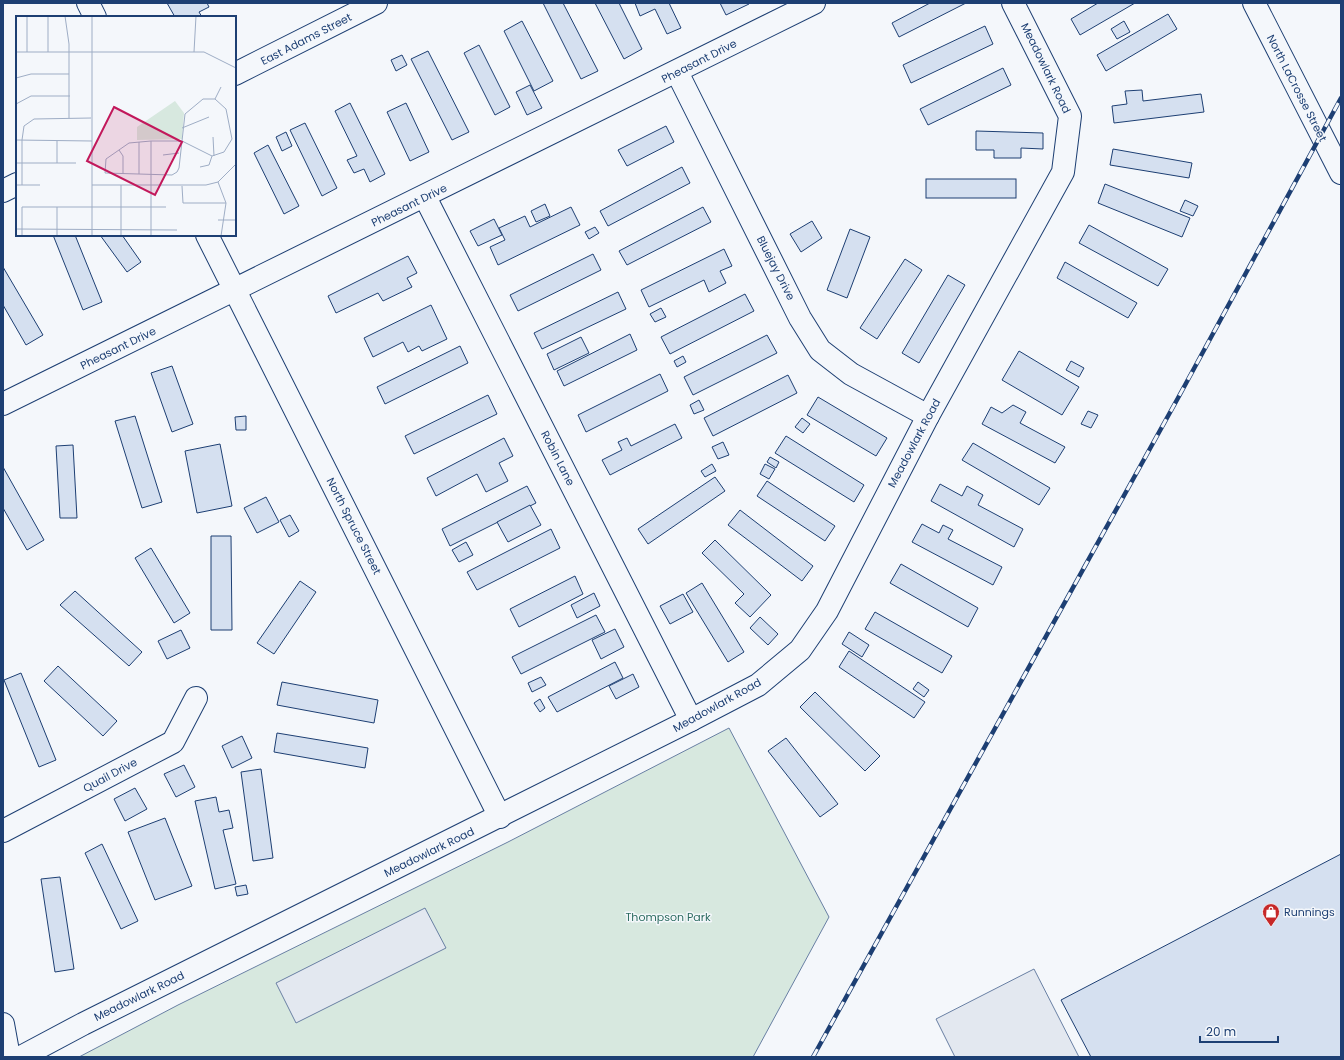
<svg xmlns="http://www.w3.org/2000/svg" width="1344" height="1060" font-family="Poppins,sans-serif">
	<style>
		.green { fill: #d7e8df; stroke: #687fa3 }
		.parking { fill: #e3e8f0; stroke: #687fa3 }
		.building { fill: #d5e0f0; stroke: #1d3f73 }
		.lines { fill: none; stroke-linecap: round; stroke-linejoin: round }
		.minor-casing { stroke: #1d3f73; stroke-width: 24 }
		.major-casing { stroke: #1d3f73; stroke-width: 24 }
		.minor { stroke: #f4f7fb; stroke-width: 22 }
		.major { stroke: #f4f7fb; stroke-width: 22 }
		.rail-casing { stroke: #1d3f73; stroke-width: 4.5 }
		.rail { stroke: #f4f7fb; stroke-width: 3; stroke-dasharray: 9; stroke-linecap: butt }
		.labels { text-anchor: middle; stroke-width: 3; stroke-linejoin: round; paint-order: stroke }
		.street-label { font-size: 11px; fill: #1d3f73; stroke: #f4f7fb }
		.poi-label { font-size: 11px; fill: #1d3f73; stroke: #f4f7fb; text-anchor: start }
		.park-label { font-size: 11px; fill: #2c6c60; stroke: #f4f7fb }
		.inset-road { fill: none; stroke: #9eadc5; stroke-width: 1 }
		.view { fill: #c2185b; fill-opacity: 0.15; stroke: #c2185b; stroke-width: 2 }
		.inset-edge { fill: none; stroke: #1d3f73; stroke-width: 2 }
	</style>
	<rect width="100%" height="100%" fill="#f4f7fb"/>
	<!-- green -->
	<path class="green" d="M729,728L829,917L753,1057H79L178,1005L508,842Z"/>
	<!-- parking -->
	<g class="parking">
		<path d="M425,908L446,948L296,1023L276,983Z"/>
		<path d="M1034,969L1079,1057H955L936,1019Z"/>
	</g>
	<!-- building -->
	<g class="building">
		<path d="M167,3H207L209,7L199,12L202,17H175Z"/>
		<path d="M543,3H563L598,71L581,79Z"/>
		<path d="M595,3H619L642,49L624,59Z"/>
		<path d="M635,3H669L681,28L667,34L655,9L640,16Z"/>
		<path d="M720,3H748L749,4L726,15Z"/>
		<path d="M930,3H966L899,37L892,23Z"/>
		<path d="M1098,3H1135L1080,35L1071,19Z"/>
		<path d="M1168,14L1177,29L1106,71L1097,55Z"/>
		<path d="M522,21L553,81L534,91L504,31Z"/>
		<path d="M1124,21L1130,32L1117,39L1111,29Z"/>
		<path d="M985,26L993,44L911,83L903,65Z"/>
		<path d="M479,45L510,107L495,115L464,53Z"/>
		<path d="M428,51L469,132L452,140L411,59Z"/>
		<path d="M402,55L407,65L396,71L391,60Z"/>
		<path d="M1003,68L1011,85L928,125L920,109Z"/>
		<path d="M530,85L542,108L527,115L516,92Z"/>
		<path d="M1142,90L1143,101L1201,94L1204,112L1114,123L1112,106L1127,104L1125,91Z"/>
		<path d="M350,103L385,174L370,182L364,169L354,173L347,160L357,156L335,111Z"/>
		<path d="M406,103L429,152L410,161L387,112Z"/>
		<path d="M305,123L337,188L322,196L290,130Z"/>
		<path d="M666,126L674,142L627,166L618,150Z"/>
		<path d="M976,131L1043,133V149L1021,148V158H994V150H976Z"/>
		<path d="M286,132L292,146L282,151L276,137Z"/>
		<path d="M268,145L299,206L284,214L254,153Z"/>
		<path d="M1113,149L1192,163L1189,178L1110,165Z"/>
		<path d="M682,167L690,183L608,226L600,211Z"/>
		<rect x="926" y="179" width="90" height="19"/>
		<path d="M1105,184L1190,218L1182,237L1098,203Z"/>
		<path d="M1185,200L1198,206L1193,216L1180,211Z"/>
		<path d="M545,204L550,216L536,222L531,211Z"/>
		<path d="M571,207L580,225L498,265L490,247L505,240L499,228L525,216L530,227Z"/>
		<path d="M703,207L711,222L627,265L619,251Z"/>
		<path d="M494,219L502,235L478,246L470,231Z"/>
		<path d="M812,221L822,238L801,252L790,234Z"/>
		<path d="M1089,225L1168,269L1158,286L1079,243Z"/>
		<path d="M595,227L599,233L589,239L585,232Z"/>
		<path d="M850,229L870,237L847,298L827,290Z"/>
		<path d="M53,235H75L102,302L83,310Z"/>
		<path d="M100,235H122L141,262L127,272Z"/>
		<path d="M724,249L732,266L720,271L726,283L709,292L704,280L649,307L641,290Z"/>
		<path d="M593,254L601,270L518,311L510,295Z"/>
		<path d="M408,256L417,273L407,278L412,287L383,301L378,293L336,313L328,296Z"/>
		<path d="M905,259L922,270L877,339L860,328Z"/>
		<path d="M1065,262L1137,303L1128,318L1057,278Z"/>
		<path d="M3,267L43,335L26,345L3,305Z"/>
		<path d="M948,275L965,285L919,363L902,353Z"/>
		<path d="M618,292L626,309L542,349L534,333Z"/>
		<path d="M745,294L754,311L670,354L661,337Z"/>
		<path d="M431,305L447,339L422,351L419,346L408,352L403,342L373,357L364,338Z"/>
		<path d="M661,308L666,317L655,322L650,314Z"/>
		<path d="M630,334L637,350L564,386L557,371Z"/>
		<path d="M767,335L777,353L693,395L684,377Z"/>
		<path d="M581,337L589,353L554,370L547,354Z"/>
		<path d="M460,346L468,363L385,404L377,387Z"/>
		<path d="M1019,351L1079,387L1062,415L1002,380Z"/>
		<path d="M683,356L686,362L677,367L674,361Z"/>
		<path d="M1071,361L1084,368L1079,377L1066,370Z"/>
		<path d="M172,366L193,424L172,432L151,373Z"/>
		<path d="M660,374L668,391L586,432L578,415Z"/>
		<path d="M788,375L797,393L713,436L704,418Z"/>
		<path d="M488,395L497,414L414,454L405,436Z"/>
		<path d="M818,397L887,438L876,456L807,415Z"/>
		<path d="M699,400L704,410L694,414L690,405Z"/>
		<path d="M1013,405L1026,412L1020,423L1065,447L1055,463L982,424L991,407L1002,413Z"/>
		<path d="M1088,411L1098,415L1091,428L1081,424Z"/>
		<path d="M135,416L162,502L142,508L115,421Z"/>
		<path d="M246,416V430H236L235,417Z"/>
		<path d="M802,418L810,424L803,433L795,427Z"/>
		<path d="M675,424L682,438L610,475L602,460L622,450L618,442L627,438L631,446Z"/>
		<path d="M786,436L864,485L854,502L775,453Z"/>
		<path d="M504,438L513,456L499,463L508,481L486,492L477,474L436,496L427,478Z"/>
		<path d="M723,442L729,455L718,459L712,447Z"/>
		<path d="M973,443L1050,488L1039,505L962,460Z"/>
		<path d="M220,444L232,506L197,513L185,451Z"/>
		<path d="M73,445L77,518H60L56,446Z"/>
		<path d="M770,457L779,462L776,468L767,462Z"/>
		<path d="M712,464L716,471L705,477L701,471Z"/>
		<path d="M765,464L775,469L769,479L760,474Z"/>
		<path d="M3,467L44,540L27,550L3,508Z"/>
		<path d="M715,477L725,491L648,544L638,529Z"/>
		<path d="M767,481L835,526L825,541L757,496Z"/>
		<path d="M940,484L962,496L967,486L983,495L978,505L1023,529L1014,547L931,501Z"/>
		<path d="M527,486L536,503L450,546L442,529Z"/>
		<path d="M266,497L279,522L257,533L244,508Z"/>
		<path d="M530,505L541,525L508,542L497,522Z"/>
		<path d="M740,510L813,566L802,581L728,525Z"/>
		<path d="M290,515L299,531L289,537L280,520Z"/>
		<path d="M922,524L939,533L943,525L953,530L948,539L1002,567L993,585L912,542Z"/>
		<path d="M551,529L560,548L477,590L467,572Z"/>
		<path d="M211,536H231L232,630H211Z"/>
		<path d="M715,540L771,595L750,617L735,603L744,594L702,553Z"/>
		<path d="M466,542L473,555L459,562L452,550Z"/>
		<path d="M151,548L190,613L174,623L135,558Z"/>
		<path d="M901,564L978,608L968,627L890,583Z"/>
		<path d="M575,576L583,594L519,627L510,609Z"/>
		<path d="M300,581L316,592L274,654L257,643Z"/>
		<path d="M702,583L744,652L728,662L686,593Z"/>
		<path d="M75,591L142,652L129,666L60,605Z"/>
		<path d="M594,593L600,606L577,618L571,605Z"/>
		<path d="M683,594L693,612L670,624L660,606Z"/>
		<path d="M875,612L952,656L942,673L865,629Z"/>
		<path d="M596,615L605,632L521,674L512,657Z"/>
		<path d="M760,617L778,634L768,645L750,628Z"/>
		<path d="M615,629L624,647L601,659L592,640Z"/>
		<path d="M181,630L190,648L167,659L158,641Z"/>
		<path d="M849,632L869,645L862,657L842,644Z"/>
		<path d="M849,651L925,702L914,718L839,667Z"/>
		<path d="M615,662L623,678L557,712L548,697Z"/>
		<path d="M58,666L117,721L103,736L44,681Z"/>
		<path d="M21,673L56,760L39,767L4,680Z"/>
		<path d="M633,674L639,687L616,699L609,686Z"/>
		<path d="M541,677L546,685L532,692L528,683Z"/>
		<path d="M282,682L378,700L374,723L277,705Z"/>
		<path d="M918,682L929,690L924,697L913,689Z"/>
		<path d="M815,692L880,756L865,771L800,707Z"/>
		<path d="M540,699L545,708L540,712L534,703Z"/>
		<path d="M277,733L368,748L365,768L274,752Z"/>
		<path d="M242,736L252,758L232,768L222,746Z"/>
		<path d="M786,738L838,804L820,817L768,751Z"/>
		<path d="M184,765L195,787L176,797L164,774Z"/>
		<path d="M261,769L273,858L253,861L241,772Z"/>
		<path d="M135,788L147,809L125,821L114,799Z"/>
		<path d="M216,797L219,812L229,810L233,828L223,830L236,884L215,889L195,801Z"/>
		<path d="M165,818L192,886L155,900L128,832Z"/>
		<path d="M102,844L138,921L121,929L85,853Z"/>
		<path d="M1341,854V1057H1091L1061,1000Z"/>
		<path d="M60,877L74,969L55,972L41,879Z"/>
		<path d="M246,885L248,894L237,896L235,887Z"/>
	</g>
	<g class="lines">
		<!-- minor casing -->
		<g class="minor-casing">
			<g id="minor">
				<path d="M88,3L95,17"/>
				<path d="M677,72L800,318L820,350L851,374L928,416"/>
				<path d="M235,74L376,3"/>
				<path d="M3,191L17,184"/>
				<path d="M425,197L691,720"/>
				<path d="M207,235L500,817"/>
				<path d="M3,404L814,3"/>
				<path d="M3,831L173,742L196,698"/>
				<path d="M3,1024L9,1057"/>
				<path d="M21,1057L83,1024L691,720L758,685L800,650L827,611L928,416L1063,172L1070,116L1013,3"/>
			</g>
		</g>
		<!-- major casing -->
		<g class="major-casing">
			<path id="major" d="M1254,3L1341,173"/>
		</g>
		<!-- minor -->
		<use href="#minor" class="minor"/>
		<!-- major -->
		<use href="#major" class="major"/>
		<!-- rail casing -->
		<g class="rail-casing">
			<path id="rail" d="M813,1057L1178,398L1341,98"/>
		</g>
		<!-- rail -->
		<use href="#rail" class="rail"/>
	</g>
	<!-- icons -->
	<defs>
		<g id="shop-pin" transform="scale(0.9)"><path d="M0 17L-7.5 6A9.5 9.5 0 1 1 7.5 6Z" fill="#c62828" stroke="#f4f7fb"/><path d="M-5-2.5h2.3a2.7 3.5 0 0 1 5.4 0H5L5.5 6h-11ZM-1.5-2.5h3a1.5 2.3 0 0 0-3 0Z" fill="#fff"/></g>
	</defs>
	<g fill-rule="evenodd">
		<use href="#shop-pin" x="1271" y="912"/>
	</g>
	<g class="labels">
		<!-- street labels -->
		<g class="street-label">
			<text transform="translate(306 39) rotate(-27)" y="4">East Adams Street</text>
			<text transform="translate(699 61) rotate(-27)" y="4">Pheasant Drive</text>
			<text transform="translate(1046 68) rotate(64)" y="4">Meadowlark Road</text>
			<text transform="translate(1297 88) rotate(63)" y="4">North LaCrosse Street</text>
			<text transform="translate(409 205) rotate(-26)" y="4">Pheasant Drive</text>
			<text transform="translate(776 268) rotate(63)" y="4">Bluejay Drive</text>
			<text transform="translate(118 348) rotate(-26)" y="4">Pheasant Drive</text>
			<text transform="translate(914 443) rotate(-62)" y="4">Meadowlark Road</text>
			<text transform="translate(558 458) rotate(63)" y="4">Robin Lane</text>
			<text transform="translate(354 526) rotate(63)" y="4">North Spruce Street</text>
			<text transform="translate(717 705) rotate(-29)" y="4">Meadowlark Road</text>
			<text transform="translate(110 775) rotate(-28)" y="4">Quail Drive</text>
			<text transform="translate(429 852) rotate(-26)" y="4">Meadowlark Road</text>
			<text transform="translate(139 996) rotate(-26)" y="4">Meadowlark Road</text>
		</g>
		<!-- poi labels -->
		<g class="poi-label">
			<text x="1284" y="916">Runnings</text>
		</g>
		<!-- park labels -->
		<g class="park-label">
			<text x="668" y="921">Thompson Park</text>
		</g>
	</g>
	<!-- overview -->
	<g transform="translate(16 16)">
		<rect width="220" height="220" fill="#f4f7fb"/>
		<path d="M159,85L168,97L166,123L121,124V111Z" fill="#d7e8df"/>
		<path class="inset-road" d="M32,0V36M49,0L53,28V102M76,0V220M0,36H188L220,52M11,36V0M178,36L180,0M0,62L15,58H53M199,83L205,71M0,88L15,80H54M166,112L193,101M197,121L198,140M0,124L76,125M6,124L8,110L18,103L75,102M6,124V169M41,125V147M135,125L113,127L90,143L89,157L156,159L161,156L163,152L166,125L196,140L208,136L216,123L210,93L199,83H187L169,98L166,125H135M103,134L107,140V158M147,139L163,137M0,147H60M184,151L193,149L196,140M123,158V126M202,166L210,187L205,220M0,169H24M76,169H190L202,166L220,148M166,170L167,187H210M41,191V220M202,204H220M0,213L161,214M6,220V191H150M105,220V169M135,220V125"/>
		<path class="view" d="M98,91L166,126L139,179L71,145Z"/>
		<rect width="220" height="220" class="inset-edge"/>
	</g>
	<!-- border -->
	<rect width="1344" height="1060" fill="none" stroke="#1d3f73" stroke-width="8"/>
	<!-- scale -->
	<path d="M1200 1036v6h78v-6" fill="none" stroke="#1d3f73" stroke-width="2"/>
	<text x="1206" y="1036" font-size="12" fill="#1d3f73" stroke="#f4f7fb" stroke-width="3" paint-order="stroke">20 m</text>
</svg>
